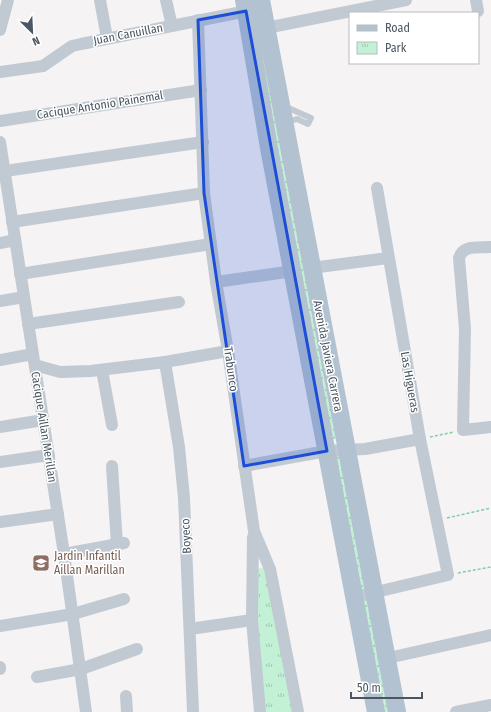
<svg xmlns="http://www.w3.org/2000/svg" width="491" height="712" font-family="'Fira Sans Condensed',sans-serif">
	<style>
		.grass { fill: url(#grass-dots) }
		.park { fill: url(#park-tufts) }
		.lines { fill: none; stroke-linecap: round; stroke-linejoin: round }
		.path { stroke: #7ad0a6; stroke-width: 1.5; stroke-dasharray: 3 2; stroke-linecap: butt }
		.lane { stroke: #c1cad2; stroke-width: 6 }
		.street { stroke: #c1cad2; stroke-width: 12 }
		.primary { stroke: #b3c2d1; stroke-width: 18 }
		.marked { fill: #1d4ed8; fill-opacity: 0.2; stroke: #1d4ed8; stroke-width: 3; stroke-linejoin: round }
		.labels { text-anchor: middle; stroke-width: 3; stroke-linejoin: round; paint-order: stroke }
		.street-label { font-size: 12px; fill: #4a5661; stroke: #fff }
		.education-label { font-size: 12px; fill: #785e54; stroke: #fff; text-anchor: start }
	</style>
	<defs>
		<pattern id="grass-dots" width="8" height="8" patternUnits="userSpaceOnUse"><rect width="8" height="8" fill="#c3f1d5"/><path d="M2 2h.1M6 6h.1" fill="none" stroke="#a0c6b0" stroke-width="1.8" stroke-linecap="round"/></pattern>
		<pattern id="park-tufts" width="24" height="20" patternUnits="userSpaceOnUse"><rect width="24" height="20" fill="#c3f1d5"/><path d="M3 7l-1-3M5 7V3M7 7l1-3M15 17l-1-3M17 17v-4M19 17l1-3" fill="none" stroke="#a0c6b0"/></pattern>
	</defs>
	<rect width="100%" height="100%" fill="#f5f3f3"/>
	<!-- grass -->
	<g class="grass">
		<path d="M258,15L340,437L330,440L262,76Z"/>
		<path d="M343,455L370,589L361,590L334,456Z"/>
		<path d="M372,598L389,712H382L363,600Z"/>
	</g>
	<!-- park -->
	<path class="park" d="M264,567L294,712H265L258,624V569Z"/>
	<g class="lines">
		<!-- path -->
		<g class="path">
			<path d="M430,437L454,432"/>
			<path d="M447,518L491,508"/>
			<path d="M458,573L491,567"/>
		</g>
		<!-- lane -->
		<path class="lane" d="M284,106L311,118L308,124L297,119L287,122"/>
		<!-- street -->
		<g class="street">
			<path d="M100,0L107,38"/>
			<path d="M166,0L172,26"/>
			<path d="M476,0L478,11"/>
			<path d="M198,20L204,193L216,282L228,351L254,531L270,569L298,712"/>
			<path d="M266,28L406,0"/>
			<path d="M0,30L8,0"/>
			<path d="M0,72L43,66L72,46L81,44L252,10"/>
			<path d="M0,121L201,90"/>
			<path d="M0,142L64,554L86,712"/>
			<path d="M5,171L203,142"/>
			<path d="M12,222L204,193"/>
			<path d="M0,243L15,240"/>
			<path d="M491,247C480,248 463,244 459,258L465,329L463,430L491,427"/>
			<path d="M311,268L388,258"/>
			<path d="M20,274L211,244"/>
			<path d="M216,282L293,271"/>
			<path d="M0,301L24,297"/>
			<path d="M28,324L179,302"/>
			<path d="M0,360L33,354"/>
			<path d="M165,362L179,447L184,498L193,712"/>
			<path d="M35,365L60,372L91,371L165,362L228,351"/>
			<path d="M102,370L112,425"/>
			<path d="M0,427L43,420"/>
			<path d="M0,462L49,455"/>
			<path d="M112,466L117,545"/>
			<path d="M244,466L327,451L365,449L420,439"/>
			<path d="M0,522L58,514"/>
			<path d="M253,537L252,620L260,712"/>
			<path d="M64,554L124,543"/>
			<path d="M355,597L448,575L420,439L377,188"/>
			<path d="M0,626L73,614L124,599"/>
			<path d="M190,629L252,620"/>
			<path d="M388,658L491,635"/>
			<path d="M0,667V669"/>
			<path d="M37,677L81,669L137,649"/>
			<path d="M126,696L127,712"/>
			<path d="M456,712L491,705"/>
		</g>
		<!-- primary -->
		<g class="primary">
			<path d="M244,0L269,148L376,712"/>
			<path d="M261,0L397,712"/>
		</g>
	</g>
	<!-- marked area -->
	<path class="marked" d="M246,11L327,451L244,466L204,193L198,20Z"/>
	<!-- icons -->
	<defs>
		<g id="school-square" transform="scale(0.9)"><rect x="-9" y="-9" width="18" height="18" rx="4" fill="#8d6e63" stroke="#fff"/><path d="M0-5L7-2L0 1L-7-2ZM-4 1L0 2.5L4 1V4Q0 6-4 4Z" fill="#fff"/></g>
	</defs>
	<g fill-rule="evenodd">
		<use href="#school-square" x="41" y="563"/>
	</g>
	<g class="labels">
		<!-- street labels -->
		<g class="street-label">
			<text transform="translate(128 34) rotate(-11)" y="4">Juan Canuillan</text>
			<text transform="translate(100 105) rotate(-9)" y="4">Cacique Antonio Painemal</text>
			<text transform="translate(328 356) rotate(79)" y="4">Avenida Javiera Carrera</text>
			<text transform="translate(231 369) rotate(82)" y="4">Trabunco</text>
			<text transform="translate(410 382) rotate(80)" y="4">Las Higueras</text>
			<text transform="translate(44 427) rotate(81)" y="4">Cacique Aillan Merillan</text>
			<text transform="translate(186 536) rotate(-93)" y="4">Boyeco</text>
		</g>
		<!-- education labels -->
		<g class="education-label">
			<text x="54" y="560">Jardin Infantil<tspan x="54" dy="14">Aillan Marillan</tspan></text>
		</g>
	</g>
	<!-- legend -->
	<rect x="349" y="12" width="130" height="52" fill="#ffffff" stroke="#b7bbc0"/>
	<rect x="357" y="25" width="20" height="6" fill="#b3c2d1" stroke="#b7bbc0"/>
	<text x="385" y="32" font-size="12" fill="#4a5661">Road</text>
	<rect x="357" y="42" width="20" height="12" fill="url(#park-tufts)" stroke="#b7bbc0"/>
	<text x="385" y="52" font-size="12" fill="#4a5661">Park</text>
	<!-- north arrow -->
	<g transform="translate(32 32) rotate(156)" stroke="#ffffff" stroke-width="3" paint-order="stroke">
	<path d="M0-3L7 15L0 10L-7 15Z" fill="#4a5661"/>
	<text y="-6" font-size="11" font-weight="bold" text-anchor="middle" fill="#4a5661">N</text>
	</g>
	<!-- scale -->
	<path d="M351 692v6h71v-6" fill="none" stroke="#4a5661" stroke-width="2"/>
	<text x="357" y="692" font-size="12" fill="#4a5661" stroke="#ffffff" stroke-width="3" paint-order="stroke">50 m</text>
</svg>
